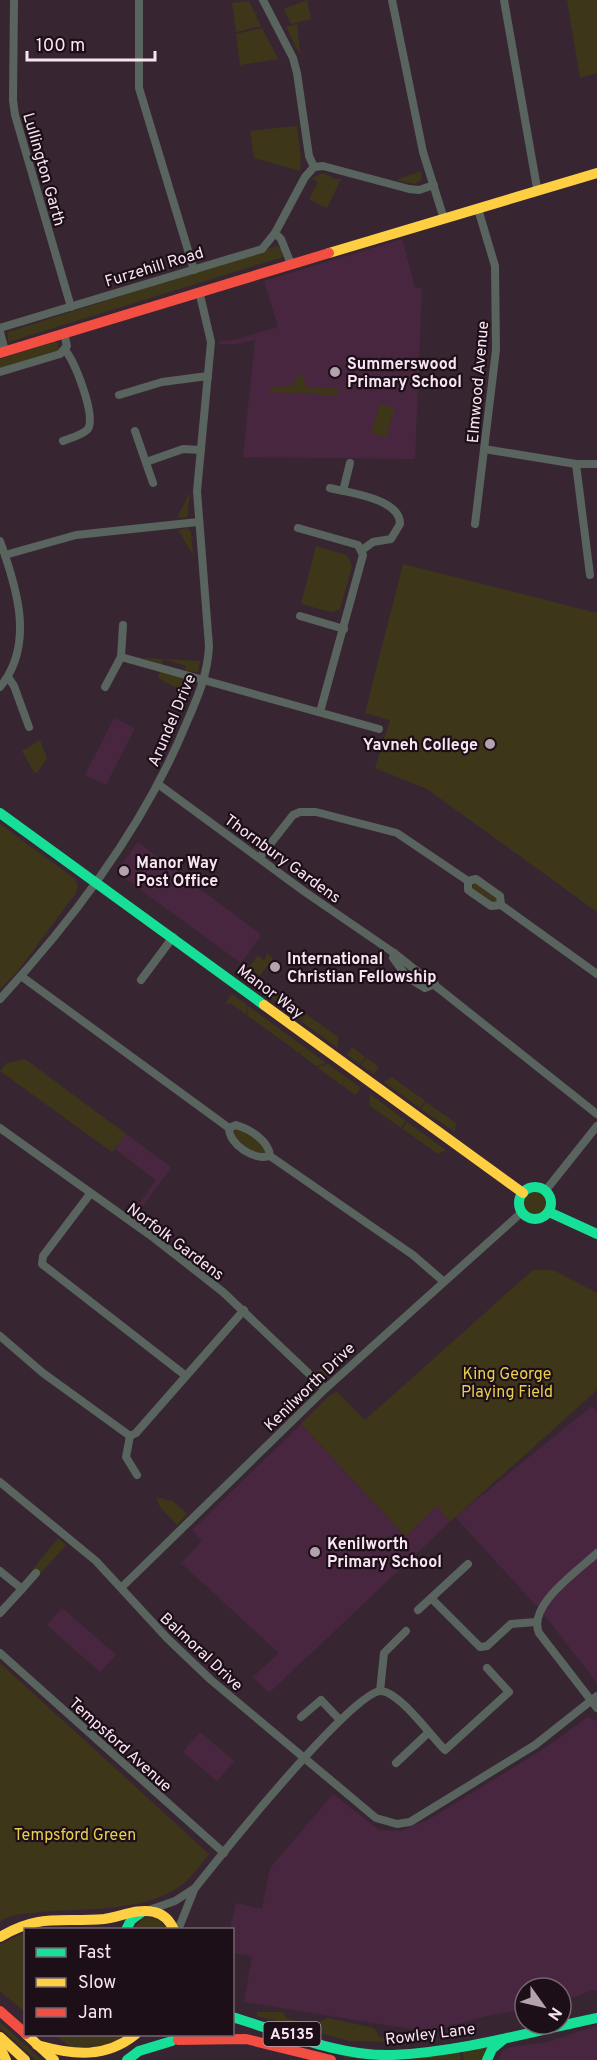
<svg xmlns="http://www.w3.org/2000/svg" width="597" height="2060" font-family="Overpass,sans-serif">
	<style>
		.built { fill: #48263f }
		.green { fill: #3e3619 }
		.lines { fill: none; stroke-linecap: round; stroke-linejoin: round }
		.street { stroke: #58645d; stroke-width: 8 }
		.fast { stroke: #16e098; stroke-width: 10 }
		.slow { stroke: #ffcf43; stroke-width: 10 }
		.jam { stroke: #f24e42; stroke-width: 10 }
		.poi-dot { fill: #b5a2af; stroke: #1c0f18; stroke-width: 2 }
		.labels { text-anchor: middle; stroke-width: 4.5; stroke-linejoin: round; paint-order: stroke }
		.shield { fill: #1c0f18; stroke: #b7a4b1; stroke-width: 1.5 }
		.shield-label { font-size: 15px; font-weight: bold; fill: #f9e4f2 }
		.street-label { font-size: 16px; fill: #f9e4f2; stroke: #1c0f18 }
		.poi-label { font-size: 16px; font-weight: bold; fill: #f9e4f2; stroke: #1c0f18; text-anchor: start }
		.park-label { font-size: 16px; fill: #e9cf4d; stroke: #1c0f18 }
	</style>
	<rect width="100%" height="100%" fill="#372632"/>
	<!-- built -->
	<g class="built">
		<path d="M402,239L415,287L422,289L415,459L243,457L255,340L236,344H219V341L234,340L278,327L264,281Z"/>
		<path d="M114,718L135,728L106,785L85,775Z"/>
		<path d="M138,842L259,933L260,937L241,963L116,872Z"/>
		<path d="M126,1134L171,1167L136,1216L132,1214L156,1180L115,1149Z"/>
		<path d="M592,1406L597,1412V1683L542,1612L455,1517Z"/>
		<path d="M301,1424L405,1536L437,1506L450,1522L269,1693L253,1677L279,1653L181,1563L202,1541L192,1530Z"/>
		<path d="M62,1608L116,1655L100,1672L47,1625Z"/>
		<path d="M588,1717L597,1721V1991L592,1990L561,2003V1988H525V2009L482,2017L429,2032L244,2002L252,1956L233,1953L232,1930L230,1929L236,1903L262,1909L270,1868L333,1794L379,1830L401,1831L428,1820L545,1748Z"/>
		<path d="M200,1732L234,1761L217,1781L183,1752Z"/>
		<path d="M597,2025V2060H498L503,2050L510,2047L548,2042Z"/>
	</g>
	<!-- green -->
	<g class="green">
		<path d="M307,0L311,19L291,24L284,9Z"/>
		<path d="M567,0H597V73L580,78Z"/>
		<path d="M249,1L261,26L236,32L232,3Z"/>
		<path d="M297,24L300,52L299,53L286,27Z"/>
		<path d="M262,28L278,59L240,65L236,34Z"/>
		<path d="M297,126L301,159L300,171L254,158L250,131Z"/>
		<path d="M421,171V180L415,184L396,180Z"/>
		<path d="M323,173L335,179H341L327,208L309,199L318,182L312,178Z"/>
		<path d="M277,246L281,249L283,257L8,342V332Z"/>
		<path d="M57,341L59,350L0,368V359Z"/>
		<path d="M299,375H303L306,387L337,388V395L331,396L329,392L326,396C309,390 287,395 269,391V387L292,386Z"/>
		<path d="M380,404L395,408L386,437L371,433Z"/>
		<path d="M190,492L187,517L177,518Z"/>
		<path d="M188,528L191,532L193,555L178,530Z"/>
		<path d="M316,546L347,555L352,566L340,609L331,612L301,604Z"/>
		<path d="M403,564L597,613V912L427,789L375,768L390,720L365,713Z"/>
		<path d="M143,658L200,661L198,672L185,671L186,666L163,659L162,664Z"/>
		<path d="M160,671L191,680L189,695L158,678Z"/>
		<path d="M40,740L47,758L37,773L34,772L22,751Z"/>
		<path d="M0,824L75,879L78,885L76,893L17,972L0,989Z"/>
		<path d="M473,881L498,898L495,905L471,888L470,883Z"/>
		<path d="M267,953L273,958L260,976L249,967L258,955L264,961Z"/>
		<path d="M275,992L305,1013L300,1020L268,996Z"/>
		<path d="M232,994L246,1004L247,1015L230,1003L225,1004Z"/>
		<path d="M247,1005L326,1063L316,1066L300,1054L303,1049L299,1053L248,1016Z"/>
		<path d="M306,1014L338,1037V1048L301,1021Z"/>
		<path d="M352,1047L365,1057L360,1064L347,1055Z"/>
		<path d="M367,1058L379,1067L374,1074L361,1065Z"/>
		<path d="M25,1059L126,1134L112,1152L0,1071L7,1063Z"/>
		<path d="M328,1064L361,1088L355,1095L342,1085L346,1079L341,1085L317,1067Z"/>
		<path d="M392,1077L425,1101L420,1108L384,1082Z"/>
		<path d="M370,1094L406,1121L401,1128L369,1105Z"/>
		<path d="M426,1102L456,1123L455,1132L421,1109Z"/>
		<path d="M407,1122L446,1150L438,1154L403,1129Z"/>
		<path d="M236,1129L242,1130L264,1145L265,1153L257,1155L234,1138Z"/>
		<circle cx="536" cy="1203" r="12"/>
		<path d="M533,1270H553L597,1293V1390L450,1522L437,1506L405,1536L301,1424L330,1395L337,1392L365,1420Z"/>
		<path d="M341,1363L329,1376L321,1375L316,1371Z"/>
		<path d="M156,1497L173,1501L187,1514L177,1525L160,1507Z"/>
		<path d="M58,1538L66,1545L40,1574L33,1569Z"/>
		<path d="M0,1663L209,1854C202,1863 194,1874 185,1882C150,1913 83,1908 39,1912C25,1914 11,1913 0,1922Z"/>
		<path d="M148,1917L160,1920L167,1929L132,1930L143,1918Z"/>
		<path d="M25,1932H26L25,2012L0,1991V1945Z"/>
		<path d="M257,2012H283L287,2019L313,2024L328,2018L374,2028L379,2037L388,2039L399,2033L415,2042L349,2041L257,2016Z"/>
		<path d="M0,2022L42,2060H36L0,2028Z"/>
		<path d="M54,2035H131L121,2044L73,2048Z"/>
		<path d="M487,2047L482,2060H464L462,2049Z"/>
		<path d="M460,2049L461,2060L343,2058L345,2053Z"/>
	</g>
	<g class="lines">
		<!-- street -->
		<g class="street">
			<path d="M14,0L13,100L15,115L71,307"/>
			<path d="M139,0V88L194,270"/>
			<path d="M263,0L293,58L297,73L309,156L314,167"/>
			<path d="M392,0L423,152L444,219"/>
			<path d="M504,0L537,188"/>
			<path d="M275,233L305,177L314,167L323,166L409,189L419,190L434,185"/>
			<path d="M0,328L262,249L275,233L281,239L291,264"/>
			<path d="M0,332L5,351"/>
			<path d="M0,372L60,354L67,346L64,333"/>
			<path d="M119,395L162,382L208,376"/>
			<path d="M135,431L153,483"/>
			<path d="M63,441C70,438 83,435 88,429C96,415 75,362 65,350"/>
			<path d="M484,449L576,464H597"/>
			<path d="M146,462L183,449L201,450"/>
			<path d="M576,464L590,575"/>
			<path d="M330,488C350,493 401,499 400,524L391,539L373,542L362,550"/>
			<path d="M343,491L350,463"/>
			<path d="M475,524L496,350L495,266L478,209"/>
			<path d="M298,528L358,545L363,555L320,712"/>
			<path d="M0,541C17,588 35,645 0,687"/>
			<path d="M5,555L76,535L198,522"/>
			<path d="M300,616L344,629"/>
			<path d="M121,657L123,625"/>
			<path d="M8,677L14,686L29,727"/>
			<path d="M105,687L121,657L379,729"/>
			<path d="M158,784L305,892L394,953L597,1114"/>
			<path d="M260,857L293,815L300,812H316L397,833L468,881L476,879L500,896L501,905L597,974"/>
			<path d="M468,881V890L491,906L501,905"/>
			<path d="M394,953L393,958L407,977L425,988L435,984"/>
			<path d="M21,976L229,1128C229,1145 255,1161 270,1156C269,1141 250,1129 236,1125L229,1128"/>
			<path d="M141,980L173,937"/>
			<path d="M0,999C73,920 145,824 186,724C197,699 208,674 209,646L197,491L211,342L200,295"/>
			<path d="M0,1128L154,1238L223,1292L325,1389"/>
			<path d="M270,1156L413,1255L443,1281"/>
			<path d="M546,1190L597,1126"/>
			<path d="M90,1194L43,1256L42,1264L186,1376"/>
			<path d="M0,1336L43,1373L130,1436L136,1433L244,1310"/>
			<path d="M130,1436L126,1457L137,1475"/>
			<path d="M0,1482L96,1561L167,1638L211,1680L376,1818L397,1824L410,1822L535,1745L597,1696"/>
			<path d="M597,1553C578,1571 527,1605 539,1633L597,1708"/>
			<path d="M0,1571L22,1589L0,1613"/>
			<path d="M122,1587L325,1389L522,1212"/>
			<path d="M22,1589L36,1573"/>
			<path d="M431,1598L480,1647L487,1646L511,1624L536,1622"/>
			<path d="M418,1610L468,1564"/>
			<path d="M0,1653L224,1853"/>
			<path d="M380,1691L384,1653L406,1631"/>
			<path d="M301,1717L321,1700L339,1719"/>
			<path d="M396,1763L428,1733"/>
			<path d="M149,1910L175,1901L195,1888C218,1859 355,1687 382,1691C401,1694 430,1735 445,1750L509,1692L487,1668"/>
			<path d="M178,1930L194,1890"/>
		</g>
		<!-- fast -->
		<g class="fast">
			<path d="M0,813L264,1005"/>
			<circle cx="535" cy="1203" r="16"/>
			<path d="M549,1212L597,1234"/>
			<path d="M126,1930L131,1920L142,1912"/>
			<path d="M232,2017C283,2032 339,2057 393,2055C461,2052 530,2032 597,2018"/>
			<path d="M127,2060L139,2051L172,2041"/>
			<path d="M487,2060L492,2049L504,2039"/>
		</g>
		<!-- slow -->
		<g class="slow">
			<path d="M329,253L597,173"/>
			<path d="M264,1005L523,1193"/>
			<path d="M0,1937C40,1913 61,1923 104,1919C120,1917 137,1908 154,1912C164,1914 170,1921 174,1930"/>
			<path d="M26,2034L54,2060"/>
			<path d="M0,2037L25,2060"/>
			<path d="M37,2045C73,2055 106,2059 136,2034"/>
			<path d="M0,2047L6,2060"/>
		</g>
		<!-- jam -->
		<g class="jam">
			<path d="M0,353L329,253"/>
			<path d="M0,2011L26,2034"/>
			<path d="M178,2040L246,2039L331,2060"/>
		</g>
	</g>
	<!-- markers -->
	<g class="poi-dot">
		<circle cx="335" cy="372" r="6"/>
		<circle cx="490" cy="744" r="6"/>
		<circle cx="124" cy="871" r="6"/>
		<circle cx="275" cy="967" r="6"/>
		<circle cx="315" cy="1552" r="6"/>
	</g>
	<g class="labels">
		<!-- shield labels -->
		<rect class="shield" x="263.5" y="2022" width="57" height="24" rx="4.5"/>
		<g class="shield-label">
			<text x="292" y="2039">A5135</text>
		</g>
		<!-- street labels -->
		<g class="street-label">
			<text transform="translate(45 169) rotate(74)" y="6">Lullington Garth</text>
			<text transform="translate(154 266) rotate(-17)" y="6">Furzehill Road</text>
			<text transform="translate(477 382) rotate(-85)" y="6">Elmwood Avenue</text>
			<text transform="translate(171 720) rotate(-67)" y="6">Arundel Drive</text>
			<text transform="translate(283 858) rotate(36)" y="6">Thornbury Gardens</text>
			<text transform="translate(271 991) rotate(37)" y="6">Manor Way</text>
			<text transform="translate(176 1241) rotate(37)" y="6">Norfolk Gardens</text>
			<text transform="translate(309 1386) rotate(-44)" y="6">Kenilworth Drive</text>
			<text transform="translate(202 1651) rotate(43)" y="6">Balmoral Drive</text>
			<text transform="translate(121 1744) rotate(42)" y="6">Tempsford Avenue</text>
			<text transform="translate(430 2033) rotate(-7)" y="6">Rowley Lane</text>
		</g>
		<!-- poi labels -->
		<g class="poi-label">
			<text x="347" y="369">Summerswood<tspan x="347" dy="18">Primary School</tspan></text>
			<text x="478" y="750" text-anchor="end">Yavneh College</text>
			<text x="136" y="868">Manor Way<tspan x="136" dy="18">Post Office</tspan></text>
			<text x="287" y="964">International<tspan x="287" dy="18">Christian Fellowship</tspan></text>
			<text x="327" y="1549">Kenilworth<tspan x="327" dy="18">Primary School</tspan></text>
		</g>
		<!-- park labels -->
		<g class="park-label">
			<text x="507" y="1379">King George<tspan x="507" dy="18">Playing Field</tspan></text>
			<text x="75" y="1840">Tempsford Green</text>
		</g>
	</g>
	<!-- legend -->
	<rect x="24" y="1928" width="210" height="108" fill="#1c0f18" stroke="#74646f" stroke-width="1.5"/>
	<rect x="36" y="1948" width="30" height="9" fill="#16e098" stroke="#74646f" stroke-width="1.5"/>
	<text x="78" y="1958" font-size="18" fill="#f9e4f2">Fast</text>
	<rect x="36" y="1978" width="30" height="9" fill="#ffcf43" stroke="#74646f" stroke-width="1.5"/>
	<text x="78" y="1988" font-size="18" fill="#f9e4f2">Slow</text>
	<rect x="36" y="2008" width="30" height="9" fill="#f24e42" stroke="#74646f" stroke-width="1.5"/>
	<text x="78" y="2018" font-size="18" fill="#f9e4f2">Jam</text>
	<!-- north arrow -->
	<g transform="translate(543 2006) rotate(124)"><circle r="28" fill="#1c0f18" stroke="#74646f" stroke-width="1.5"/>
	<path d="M0-4.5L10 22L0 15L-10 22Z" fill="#b5a2af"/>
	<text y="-9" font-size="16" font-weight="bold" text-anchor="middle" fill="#f9e4f2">N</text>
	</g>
	<!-- scale -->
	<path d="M27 51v9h128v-9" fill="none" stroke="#f9e4f2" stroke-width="3"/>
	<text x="36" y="51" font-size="18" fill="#f9e4f2" stroke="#1c0f18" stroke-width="4.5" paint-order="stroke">100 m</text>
</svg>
